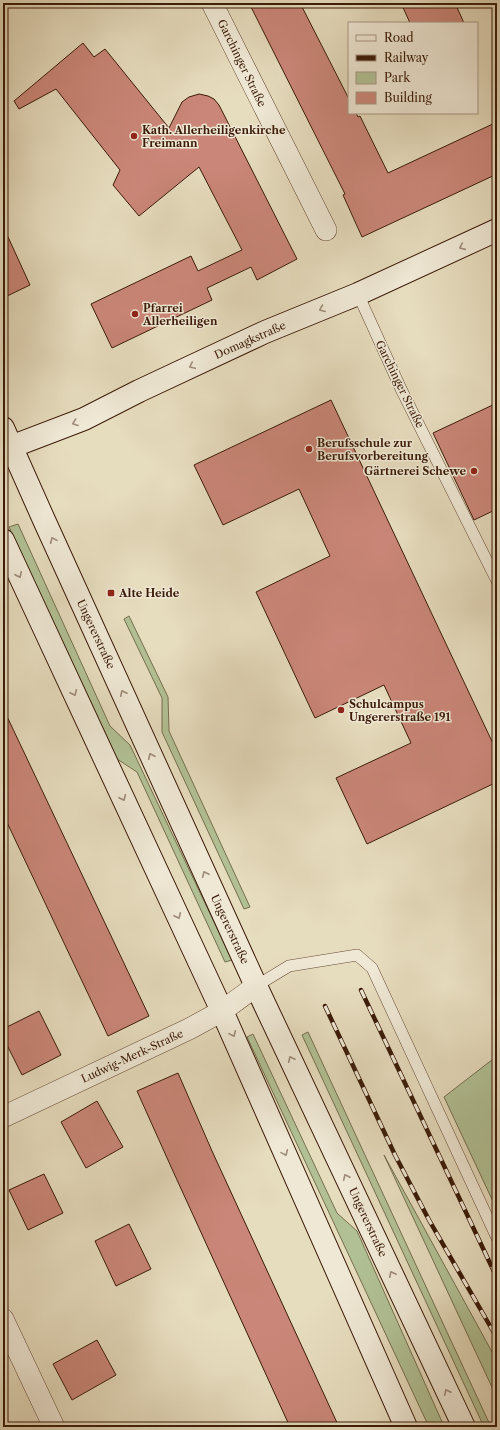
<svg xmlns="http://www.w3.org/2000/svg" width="500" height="1430" font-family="'Libre Caslon Text',serif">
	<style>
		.green { fill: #b1c195; stroke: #766e4e }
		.building { fill: #ca8678; stroke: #3b1b08 }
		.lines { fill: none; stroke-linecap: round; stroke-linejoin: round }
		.lane-casing { stroke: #664b36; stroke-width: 12 }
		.street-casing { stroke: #664b36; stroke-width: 22 }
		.secondary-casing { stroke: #3b1b08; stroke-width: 24 }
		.lane { stroke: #efe8d5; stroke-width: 11 }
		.street { stroke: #efe8d5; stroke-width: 21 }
		.secondary { stroke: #efe8d5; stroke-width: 22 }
		.rail-casing { stroke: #3b1b08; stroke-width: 4.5 }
		.rail { stroke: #efe8d5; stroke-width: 3; stroke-dasharray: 9; stroke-linecap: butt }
		.oneway { stroke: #9e8c79 }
		.poi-dot { fill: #8f2418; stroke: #efe8d5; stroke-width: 1.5 }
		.labels { text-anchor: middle; stroke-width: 3; stroke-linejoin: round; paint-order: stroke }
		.street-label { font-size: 11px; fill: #3b1b08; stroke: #efe8d5 }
		.poi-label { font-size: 11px; font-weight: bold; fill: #3b1b08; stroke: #efe8d5; text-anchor: start }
	</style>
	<rect width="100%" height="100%" fill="#e6dcbe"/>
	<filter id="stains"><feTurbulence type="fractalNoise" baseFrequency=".005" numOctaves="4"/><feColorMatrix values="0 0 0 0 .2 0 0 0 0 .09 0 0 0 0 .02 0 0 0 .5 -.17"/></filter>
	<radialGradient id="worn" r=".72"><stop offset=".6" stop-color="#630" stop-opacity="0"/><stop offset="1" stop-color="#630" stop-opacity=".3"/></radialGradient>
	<!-- green -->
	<g class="green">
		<path d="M18,524L110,726L130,745L232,960L225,962L137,772L117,759L9,527Z"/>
		<path d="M129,616L168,697L169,731L250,907L244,909L162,732V698L124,619Z"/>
		<path d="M308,1032L491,1427H484L302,1035Z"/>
		<path d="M253,1034L337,1213L357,1231L443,1424V1427H429L247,1037Z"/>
		<path d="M497,1056V1210L444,1097Z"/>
		<path d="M384,1155L497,1361V1398Z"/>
	</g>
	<!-- building -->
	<g class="building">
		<path d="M249,3H300L349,99V113H356L358,117L360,116L388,173L497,122V174L362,237L343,195L345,194Z"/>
		<path d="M401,3H455L464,23H410Z"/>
		<path d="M83,43L94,57L105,49L169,128L182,102L189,97L199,94L208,96L214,99L219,105L297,259L257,280L251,267L207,288L212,300L112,348L91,304L191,256L198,271L242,250L199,167L139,216L113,185L120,170L56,89L19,109L14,101Z"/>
		<path d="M3,226L30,285L3,298Z"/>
		<path d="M331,400L497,752V782L367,844L336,778L411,743L384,685L315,718L256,592L330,556L299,489L223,525L194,465Z"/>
		<path d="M497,403V509L474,520L433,433Z"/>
		<path d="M3,708L149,1016L108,1036L3,814Z"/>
		<path d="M39,1011L61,1055L22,1075L3,1037V1029Z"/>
		<path d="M178,1073L212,1151L339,1427H290L172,1169L137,1091Z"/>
		<path d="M97,1101L123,1147L86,1168L61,1122Z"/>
		<path d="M44,1174L63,1213L28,1230L9,1190Z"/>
		<path d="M129,1224L151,1269L116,1286L95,1241Z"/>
		<path d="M97,1340L116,1375L72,1400L53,1364Z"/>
	</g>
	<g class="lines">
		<!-- lane casing -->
		<g class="lane-casing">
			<g id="lane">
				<path d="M358,294L401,389L497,581"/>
				<path d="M256,986L289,966L357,955L372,968L497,1238"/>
			</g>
		</g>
		<!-- street casing -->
		<g class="street-casing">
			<g id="street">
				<path d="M212,3L326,230"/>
				<path d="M3,1117L189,1029L222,1011L256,986"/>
				<path d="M3,1319L54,1427"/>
			</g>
		</g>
		<!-- secondary casing -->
		<g class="secondary-casing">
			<g id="secondary">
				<path d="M3,428L44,520L256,986L464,1427"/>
				<path d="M3,450L84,419L139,391L265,332L358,294L497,230"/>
				<path d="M3,540L222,1011L406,1427"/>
			</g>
		</g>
		<!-- lane -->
		<use href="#lane" class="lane"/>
		<!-- street -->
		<use href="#street" class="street"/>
		<!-- secondary -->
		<use href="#secondary" class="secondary"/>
		<!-- rail casing -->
		<g class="rail-casing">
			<g id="rail">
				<path d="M361,990L497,1278"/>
				<path d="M325,1006L395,1155L429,1220L497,1338"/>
			</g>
		</g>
		<!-- rail -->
		<use href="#rail" class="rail"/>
	</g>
	<!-- one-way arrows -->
	<defs><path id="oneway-chevron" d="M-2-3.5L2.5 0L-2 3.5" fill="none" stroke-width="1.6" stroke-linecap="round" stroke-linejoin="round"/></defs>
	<g class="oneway">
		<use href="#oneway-chevron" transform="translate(462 247) rotate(156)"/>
		<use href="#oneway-chevron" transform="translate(322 309) rotate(158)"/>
		<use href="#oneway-chevron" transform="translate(192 366) rotate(155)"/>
		<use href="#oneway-chevron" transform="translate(75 423) rotate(160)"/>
		<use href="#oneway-chevron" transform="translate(53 540) rotate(-114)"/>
		<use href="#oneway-chevron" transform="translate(19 575) rotate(65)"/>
		<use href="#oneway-chevron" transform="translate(74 693) rotate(65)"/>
		<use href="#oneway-chevron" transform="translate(123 693) rotate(-115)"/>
		<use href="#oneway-chevron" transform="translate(151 756) rotate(-115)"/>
		<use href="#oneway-chevron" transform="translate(123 798) rotate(65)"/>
		<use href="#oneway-chevron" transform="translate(205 874) rotate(-115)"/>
		<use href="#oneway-chevron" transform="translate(178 916) rotate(65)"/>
		<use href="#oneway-chevron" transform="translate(233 1034) rotate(66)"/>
		<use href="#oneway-chevron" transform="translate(291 1059) rotate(-115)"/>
		<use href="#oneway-chevron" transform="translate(285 1153) rotate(66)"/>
		<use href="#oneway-chevron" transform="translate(346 1177) rotate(-115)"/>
		<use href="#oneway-chevron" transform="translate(392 1274) rotate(-115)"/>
		<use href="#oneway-chevron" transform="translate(447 1392) rotate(-115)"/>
	</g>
	<!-- markers -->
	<g class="poi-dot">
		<circle cx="134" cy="136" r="4"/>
		<circle cx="135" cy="314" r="4"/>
		<circle cx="309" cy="449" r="4"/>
		<circle cx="474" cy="471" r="4"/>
		<rect x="107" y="589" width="8" height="8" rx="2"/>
		<circle cx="341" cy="710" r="4"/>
	</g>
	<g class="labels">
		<!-- street labels -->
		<g class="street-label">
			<text transform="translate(242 63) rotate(64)" y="4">Garchinger Straße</text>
			<text transform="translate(250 340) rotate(-24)" y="4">Domagkstraße</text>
			<text transform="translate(400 384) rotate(64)" y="4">Garchinger Straße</text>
			<text transform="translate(96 634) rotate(65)" y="4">Ungererstraße</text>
			<text transform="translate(230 929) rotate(65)" y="4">Ungererstraße</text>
			<text transform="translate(132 1056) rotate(-25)" y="4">Ludwig-Merk-Straße</text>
			<text transform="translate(368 1222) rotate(65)" y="4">Ungererstraße</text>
		</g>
		<!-- poi labels -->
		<g class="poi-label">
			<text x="142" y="134">Kath. Allerheiligenkirche<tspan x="142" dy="13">Freimann</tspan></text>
			<text x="143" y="312">Pfarrei<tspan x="143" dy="13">Allerheiligen</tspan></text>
			<text x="317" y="447">Berufsschule zur<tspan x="317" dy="13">Berufsvorbereitung</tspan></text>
			<text x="466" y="475" text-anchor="end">Gärtnerei Schewe</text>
			<text x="119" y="597">Alte Heide</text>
			<text x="349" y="708">Schulcampus<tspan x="349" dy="13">Ungererstraße 191</tspan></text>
		</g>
	</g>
	<!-- margin -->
	<rect width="500" height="1430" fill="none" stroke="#e6dcbe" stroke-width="16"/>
	<rect x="4" y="4" width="492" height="1422" fill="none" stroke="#3b1b08" stroke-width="2"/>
	<rect x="8" y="8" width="484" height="1414" fill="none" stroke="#3b1b08"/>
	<!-- legend -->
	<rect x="348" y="22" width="130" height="92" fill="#efe8d5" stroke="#a79683"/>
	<rect x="356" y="35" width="20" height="6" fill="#efe8d5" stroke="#a79683"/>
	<text x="384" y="42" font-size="12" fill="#3b1b08">Road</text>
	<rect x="356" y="55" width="20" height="6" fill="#3b1b08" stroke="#a79683"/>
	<text x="384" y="62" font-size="12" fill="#3b1b08">Railway</text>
	<rect x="356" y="72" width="20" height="12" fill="#b1c195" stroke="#a79683"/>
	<text x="384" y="82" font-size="12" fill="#3b1b08">Park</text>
	<rect x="356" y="92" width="20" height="12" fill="#ca8678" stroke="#a79683"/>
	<text x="384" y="102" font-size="12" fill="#3b1b08">Building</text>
	<rect width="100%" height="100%" filter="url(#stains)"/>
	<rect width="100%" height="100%" fill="url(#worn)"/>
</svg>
